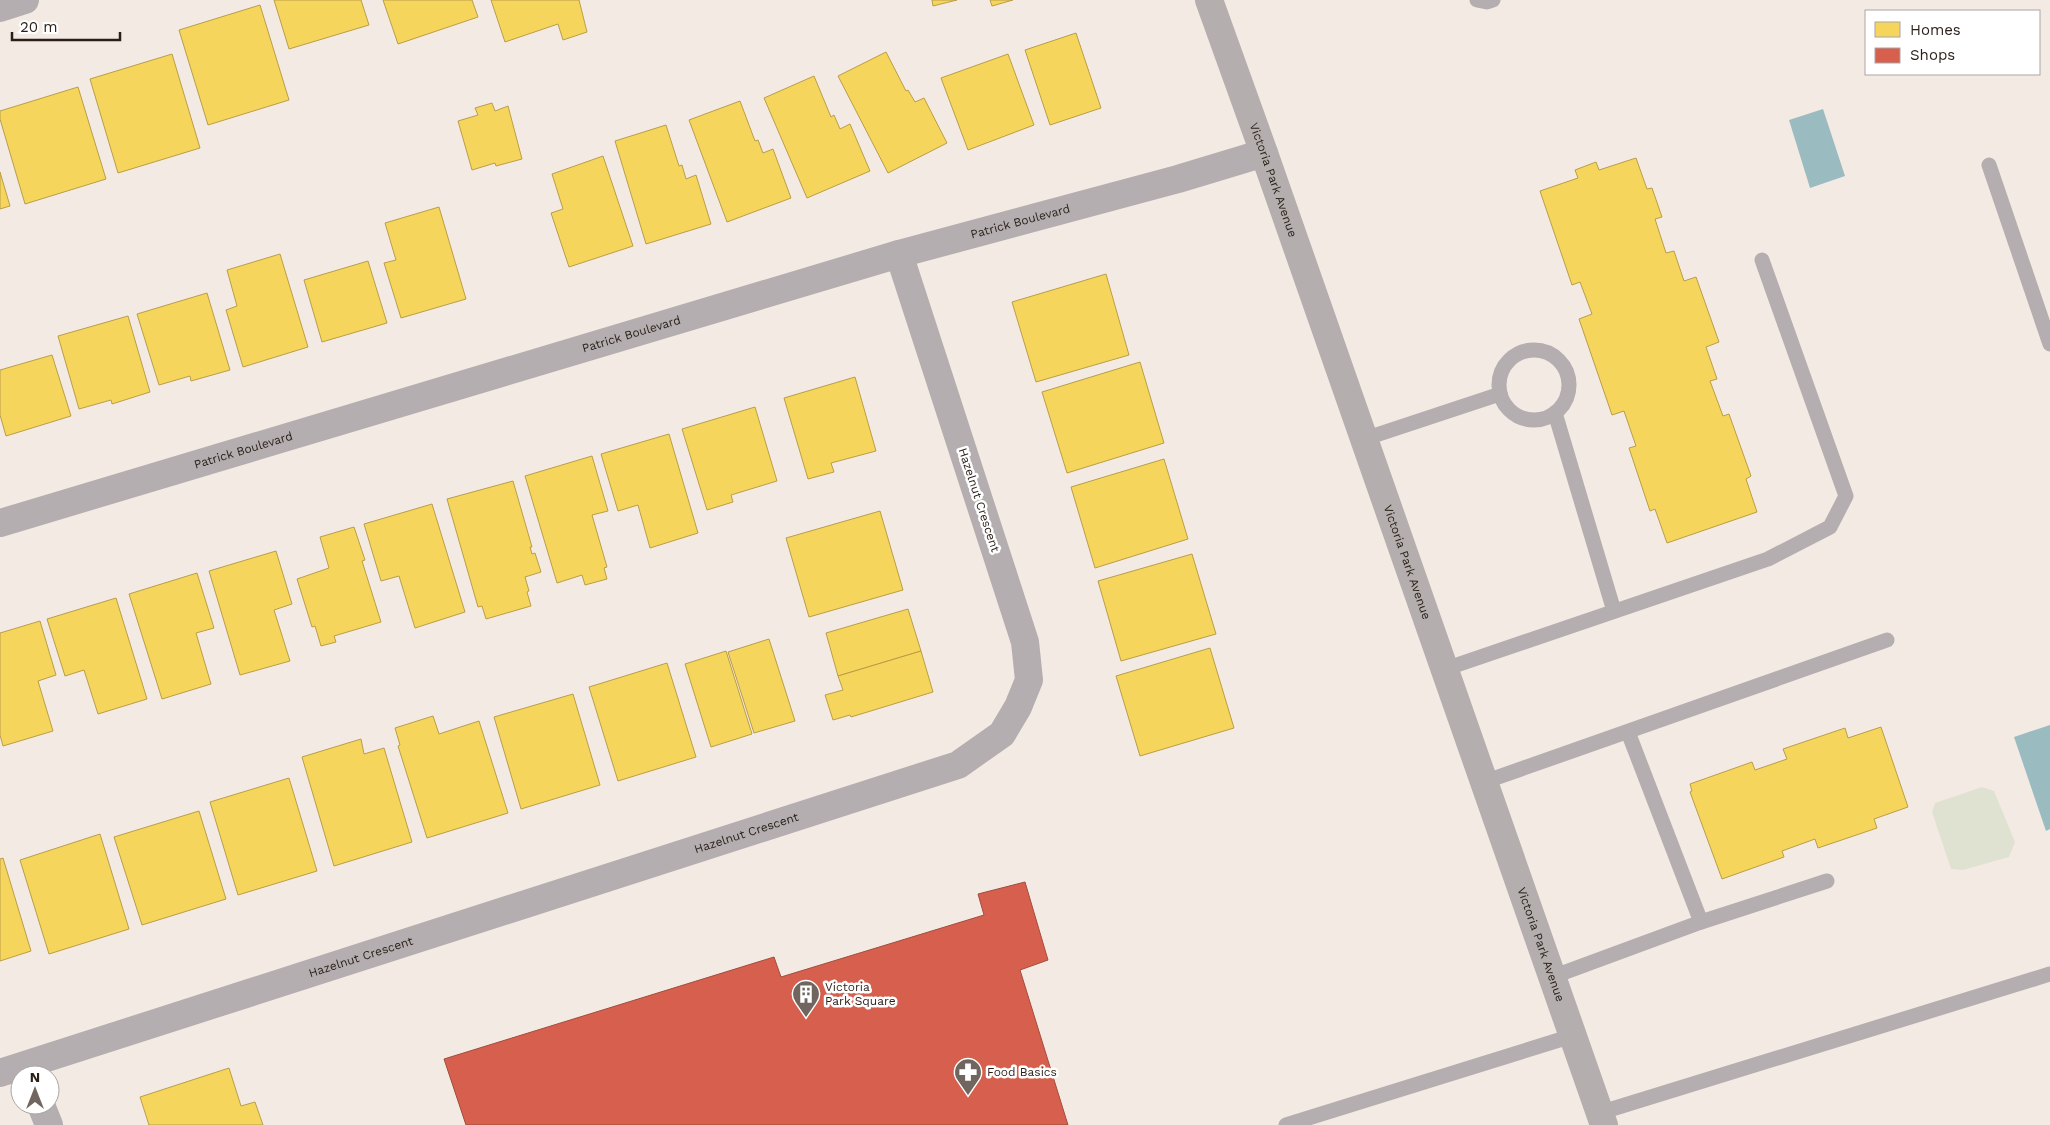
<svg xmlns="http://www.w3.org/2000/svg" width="2050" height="1125" font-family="'Work Sans',sans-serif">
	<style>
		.green { fill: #e0e2d1 }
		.water { fill: #9abcc0 }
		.homes { fill: #f6d55c; stroke: #b99e48 }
		.shops { fill: #d6604d; stroke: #a24c3d }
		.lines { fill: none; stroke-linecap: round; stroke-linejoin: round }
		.lane { stroke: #b4aeb0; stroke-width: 15 }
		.street { stroke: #b4aeb0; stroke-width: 28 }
		.secondary { stroke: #b4aeae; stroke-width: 28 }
		.labels { text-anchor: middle; stroke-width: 5; stroke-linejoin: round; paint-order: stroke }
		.street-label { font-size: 12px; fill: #2a1f18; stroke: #fff }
		.poi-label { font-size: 12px; fill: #2a1f18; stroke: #fff; text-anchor: start }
	</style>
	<rect width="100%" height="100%" fill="#f4eae4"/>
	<!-- green -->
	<path class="green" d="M1982,787L1994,791L2015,842L2009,857L1963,870L1951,869L1932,812L1935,803Z"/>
	<!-- water -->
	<g class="water">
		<path d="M1823,109L1845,176L1810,188L1789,120Z"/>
		<path d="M2050,725V829L2046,831L2014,737Z"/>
	</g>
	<!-- homes -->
	<g class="homes">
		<path d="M274,0H361L369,25L289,49Z"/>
		<path d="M383,0H472L478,17L398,44Z"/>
		<path d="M491,0H579L587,32L563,40L558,24L505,42Z"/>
		<path d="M932,0H957L933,6Z"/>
		<path d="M990,0H1013L992,6Z"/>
		<path d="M260,5L289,100L208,125L179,30Z"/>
		<path d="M1076,33L1101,108L1050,125L1025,50Z"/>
		<path d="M886,52L906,91L908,90L915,102L924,98L947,143L888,173L838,76Z"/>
		<path d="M172,54L200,148L118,173L90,79Z"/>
		<path d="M1008,54L1034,125L968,150L941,78Z"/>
		<path d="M814,76L831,117L834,115L840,129L850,124L870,171L807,198L764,98Z"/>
		<path d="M78,87L106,179L25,204L0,119V111Z"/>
		<path d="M740,101L755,141L758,140L763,153L773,149L791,198L727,222L689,120Z"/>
		<path d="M492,103L495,111L508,106L522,159L496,166L495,163L472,170L458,121L478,115L475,108Z"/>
		<path d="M666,125L679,166L682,165L686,179L696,175L711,224L646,244L615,141Z"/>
		<path d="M603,156L633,246L569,267L551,213L563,209L552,174Z"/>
		<path d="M1636,158L1647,189L1652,188L1662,217L1655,219L1666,253L1674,251L1684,281L1696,277L1719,342L1706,347L1717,379L1710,381L1723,416L1729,414L1751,476L1746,479L1757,512L1667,543L1655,509L1650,511L1629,448L1636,446L1624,411L1612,415L1579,319L1592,314L1580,282L1572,285L1540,191L1578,178L1575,170L1596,162L1599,170Z"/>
		<path d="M0,172L10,206L0,209Z"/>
		<path d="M439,207L466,299L401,318L384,263L396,260L385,223Z"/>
		<path d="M280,254L308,347L243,367L226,310L237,306L227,270Z"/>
		<path d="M368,261L387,323L322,342L304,280Z"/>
		<path d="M1106,274L1129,355L1036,382L1012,302Z"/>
		<path d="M207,293L230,370L191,381L190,376L159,385L137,314Z"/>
		<path d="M128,316L150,392L112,404L111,400L79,409L58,336Z"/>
		<path d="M52,355L71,416L6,436L0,415V370Z"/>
		<path d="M1140,362L1164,443L1067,473L1042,392Z"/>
		<path d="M855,377L876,451L831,463L834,472L808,479L784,398Z"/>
		<path d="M755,407L777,481L731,495L733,502L707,510L682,429Z"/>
		<path d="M669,434L698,533L650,548L638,505L618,511L601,454Z"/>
		<path d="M592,456L608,511L592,515L607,567L604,568L607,579L585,585L582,575L557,583L525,476Z"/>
		<path d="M1164,459L1188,539L1095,568L1071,487Z"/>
		<path d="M513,481L532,547H530L532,554L535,553L541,572L525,577L529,591L527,592L531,606L486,619L482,606L478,607L447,499Z"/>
		<path d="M432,504L465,612L415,628L399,576L381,581L364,524Z"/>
		<path d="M880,511L903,590L809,617L786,538Z"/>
		<path d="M354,527L365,560L362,561L381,622L334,636L336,642L321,646L315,626L312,627L297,579L329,568L320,537Z"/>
		<path d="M276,551L292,604L274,610L290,661L240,675L209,571Z"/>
		<path d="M1192,554L1216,634L1121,661L1098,581Z"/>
		<path d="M197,573L214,628L196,633L211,684L162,699L129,594Z"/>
		<path d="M116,598L147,699L98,714L84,670L65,676L47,619Z"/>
		<path d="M908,609L921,651L838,676L826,633Z"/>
		<path d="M40,621L56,675L38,681L53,731L3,746L0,735V633Z"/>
		<path d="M769,639L795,721L754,733L728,652Z"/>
		<path d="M1210,648L1234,728L1140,756L1116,676Z"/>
		<path d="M726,651L752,734L711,747L685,664Z"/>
		<path d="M921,651L933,692L851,717L850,715L833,720L825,695L843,690L838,676Z"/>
		<path d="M667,663L696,757L618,781L589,687Z"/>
		<path d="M573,694L600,785L521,809L494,717Z"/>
		<path d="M433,716L439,734L479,721L508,813L427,838L398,746L400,745L395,728Z"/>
		<path d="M1881,727L1908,807L1874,819L1877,828L1818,848L1815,839L1782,851L1784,857L1722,879L1690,792L1692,791L1690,784L1752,762L1755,770L1787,759L1783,749L1845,728L1848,738Z"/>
		<path d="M361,739L364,754L384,748L412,842L334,866L302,757Z"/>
		<path d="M289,778L317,871L238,895L210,802Z"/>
		<path d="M199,811L226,899L142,925L114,837Z"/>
		<path d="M100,834L129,929L49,954L20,860Z"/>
		<path d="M3,858L31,951L0,961V859Z"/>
		<path d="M229,1068L241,1106L255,1102L263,1125H149L140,1097Z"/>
	</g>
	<!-- shops -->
	<path class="shops" d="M1025,882L1048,960L1020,970L1068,1125H466L444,1059L774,957L781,977L984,915L978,894Z"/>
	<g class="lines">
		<!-- lane -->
		<g class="lane">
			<path d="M1477,0L1487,2L1493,0"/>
			<path d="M1989,165L2050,344"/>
			<circle cx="1534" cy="385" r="35"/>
			<path d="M1555,413L1614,611"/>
			<path d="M1364,439L1500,394"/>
			<path d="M1445,669L1768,559L1830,527L1846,496L1762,260"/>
			<path d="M1628,732L1701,922"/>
			<path d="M1484,782L1887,640"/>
			<path d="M1552,977L1701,922L1827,881"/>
			<path d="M1599,1113L2050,974"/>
			<path d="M1286,1125L1572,1036"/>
		</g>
		<!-- street -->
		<g class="street">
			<path d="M0,8L25,0"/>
			<path id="s1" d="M0,523L899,254L1178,179L1264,153"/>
			<path id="s2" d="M0,1073L958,765L1002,734L1018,707L1029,680L1025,642L899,254"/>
			<path d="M41,1105L49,1125"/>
		</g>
		<!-- secondary -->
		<path class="secondary" id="s3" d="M1209,0L1264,153L1604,1125"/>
	</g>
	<!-- icons -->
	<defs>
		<g id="building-pin" transform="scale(1.4375)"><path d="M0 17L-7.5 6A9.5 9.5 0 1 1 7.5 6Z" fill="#71665f" stroke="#fff"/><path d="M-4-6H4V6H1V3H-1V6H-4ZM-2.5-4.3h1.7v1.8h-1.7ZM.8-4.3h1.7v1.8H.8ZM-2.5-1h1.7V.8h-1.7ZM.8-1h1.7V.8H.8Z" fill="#fff"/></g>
		<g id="pharmacy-pin" transform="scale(1.4375)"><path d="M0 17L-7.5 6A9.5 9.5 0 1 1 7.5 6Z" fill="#71665f" stroke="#fff"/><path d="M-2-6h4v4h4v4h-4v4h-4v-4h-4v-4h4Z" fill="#fff"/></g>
	</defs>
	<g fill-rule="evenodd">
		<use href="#building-pin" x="806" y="994"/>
		<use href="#pharmacy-pin" x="968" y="1072"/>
	</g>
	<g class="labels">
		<!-- street labels -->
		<g class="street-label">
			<text dy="4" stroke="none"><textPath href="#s3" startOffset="191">Victoria Park Avenue</textPath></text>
			<text dy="4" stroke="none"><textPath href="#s1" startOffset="1064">Patrick Boulevard</textPath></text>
			<text dy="4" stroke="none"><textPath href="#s1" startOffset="659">Patrick Boulevard</textPath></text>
			<text dy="4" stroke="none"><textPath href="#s1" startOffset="254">Patrick Boulevard</textPath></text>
			<text transform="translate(979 500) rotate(72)" y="4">Hazelnut Crescent</text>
			<text dy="4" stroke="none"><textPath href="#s3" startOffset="596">Victoria Park Avenue</textPath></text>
			<text dy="4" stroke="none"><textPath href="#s2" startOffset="784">Hazelnut Crescent</textPath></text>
			<text dy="4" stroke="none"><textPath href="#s3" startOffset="1001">Victoria Park Avenue</textPath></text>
			<text dy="4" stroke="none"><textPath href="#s2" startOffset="379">Hazelnut Crescent</textPath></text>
		</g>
		<!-- poi labels -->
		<g class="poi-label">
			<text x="825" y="991">Victoria<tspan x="825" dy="14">Park Square</tspan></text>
			<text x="987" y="1076">Food Basics</text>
		</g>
	</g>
	<!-- legend -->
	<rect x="1865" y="10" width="175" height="65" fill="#ffffff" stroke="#aaa5a3"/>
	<rect x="1875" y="22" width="25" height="15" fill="#f6d55c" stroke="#aaa5a3"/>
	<text x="1910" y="35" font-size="15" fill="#2a1f18">Homes</text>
	<rect x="1875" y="48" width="25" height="15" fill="#d6604d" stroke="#aaa5a3"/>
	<text x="1910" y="60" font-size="15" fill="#2a1f18">Shops</text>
	<!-- north arrow -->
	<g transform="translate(35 1090)"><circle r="24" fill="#ffffff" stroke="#aaa5a3"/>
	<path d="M0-4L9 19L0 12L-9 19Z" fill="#71665f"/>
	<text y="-8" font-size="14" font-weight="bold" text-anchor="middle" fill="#2a1f18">N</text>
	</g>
	<!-- scale -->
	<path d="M12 32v8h108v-8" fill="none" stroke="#2a1f18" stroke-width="2.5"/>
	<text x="20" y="32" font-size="15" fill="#2a1f18" stroke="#ffffff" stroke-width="4" paint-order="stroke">20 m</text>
</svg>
